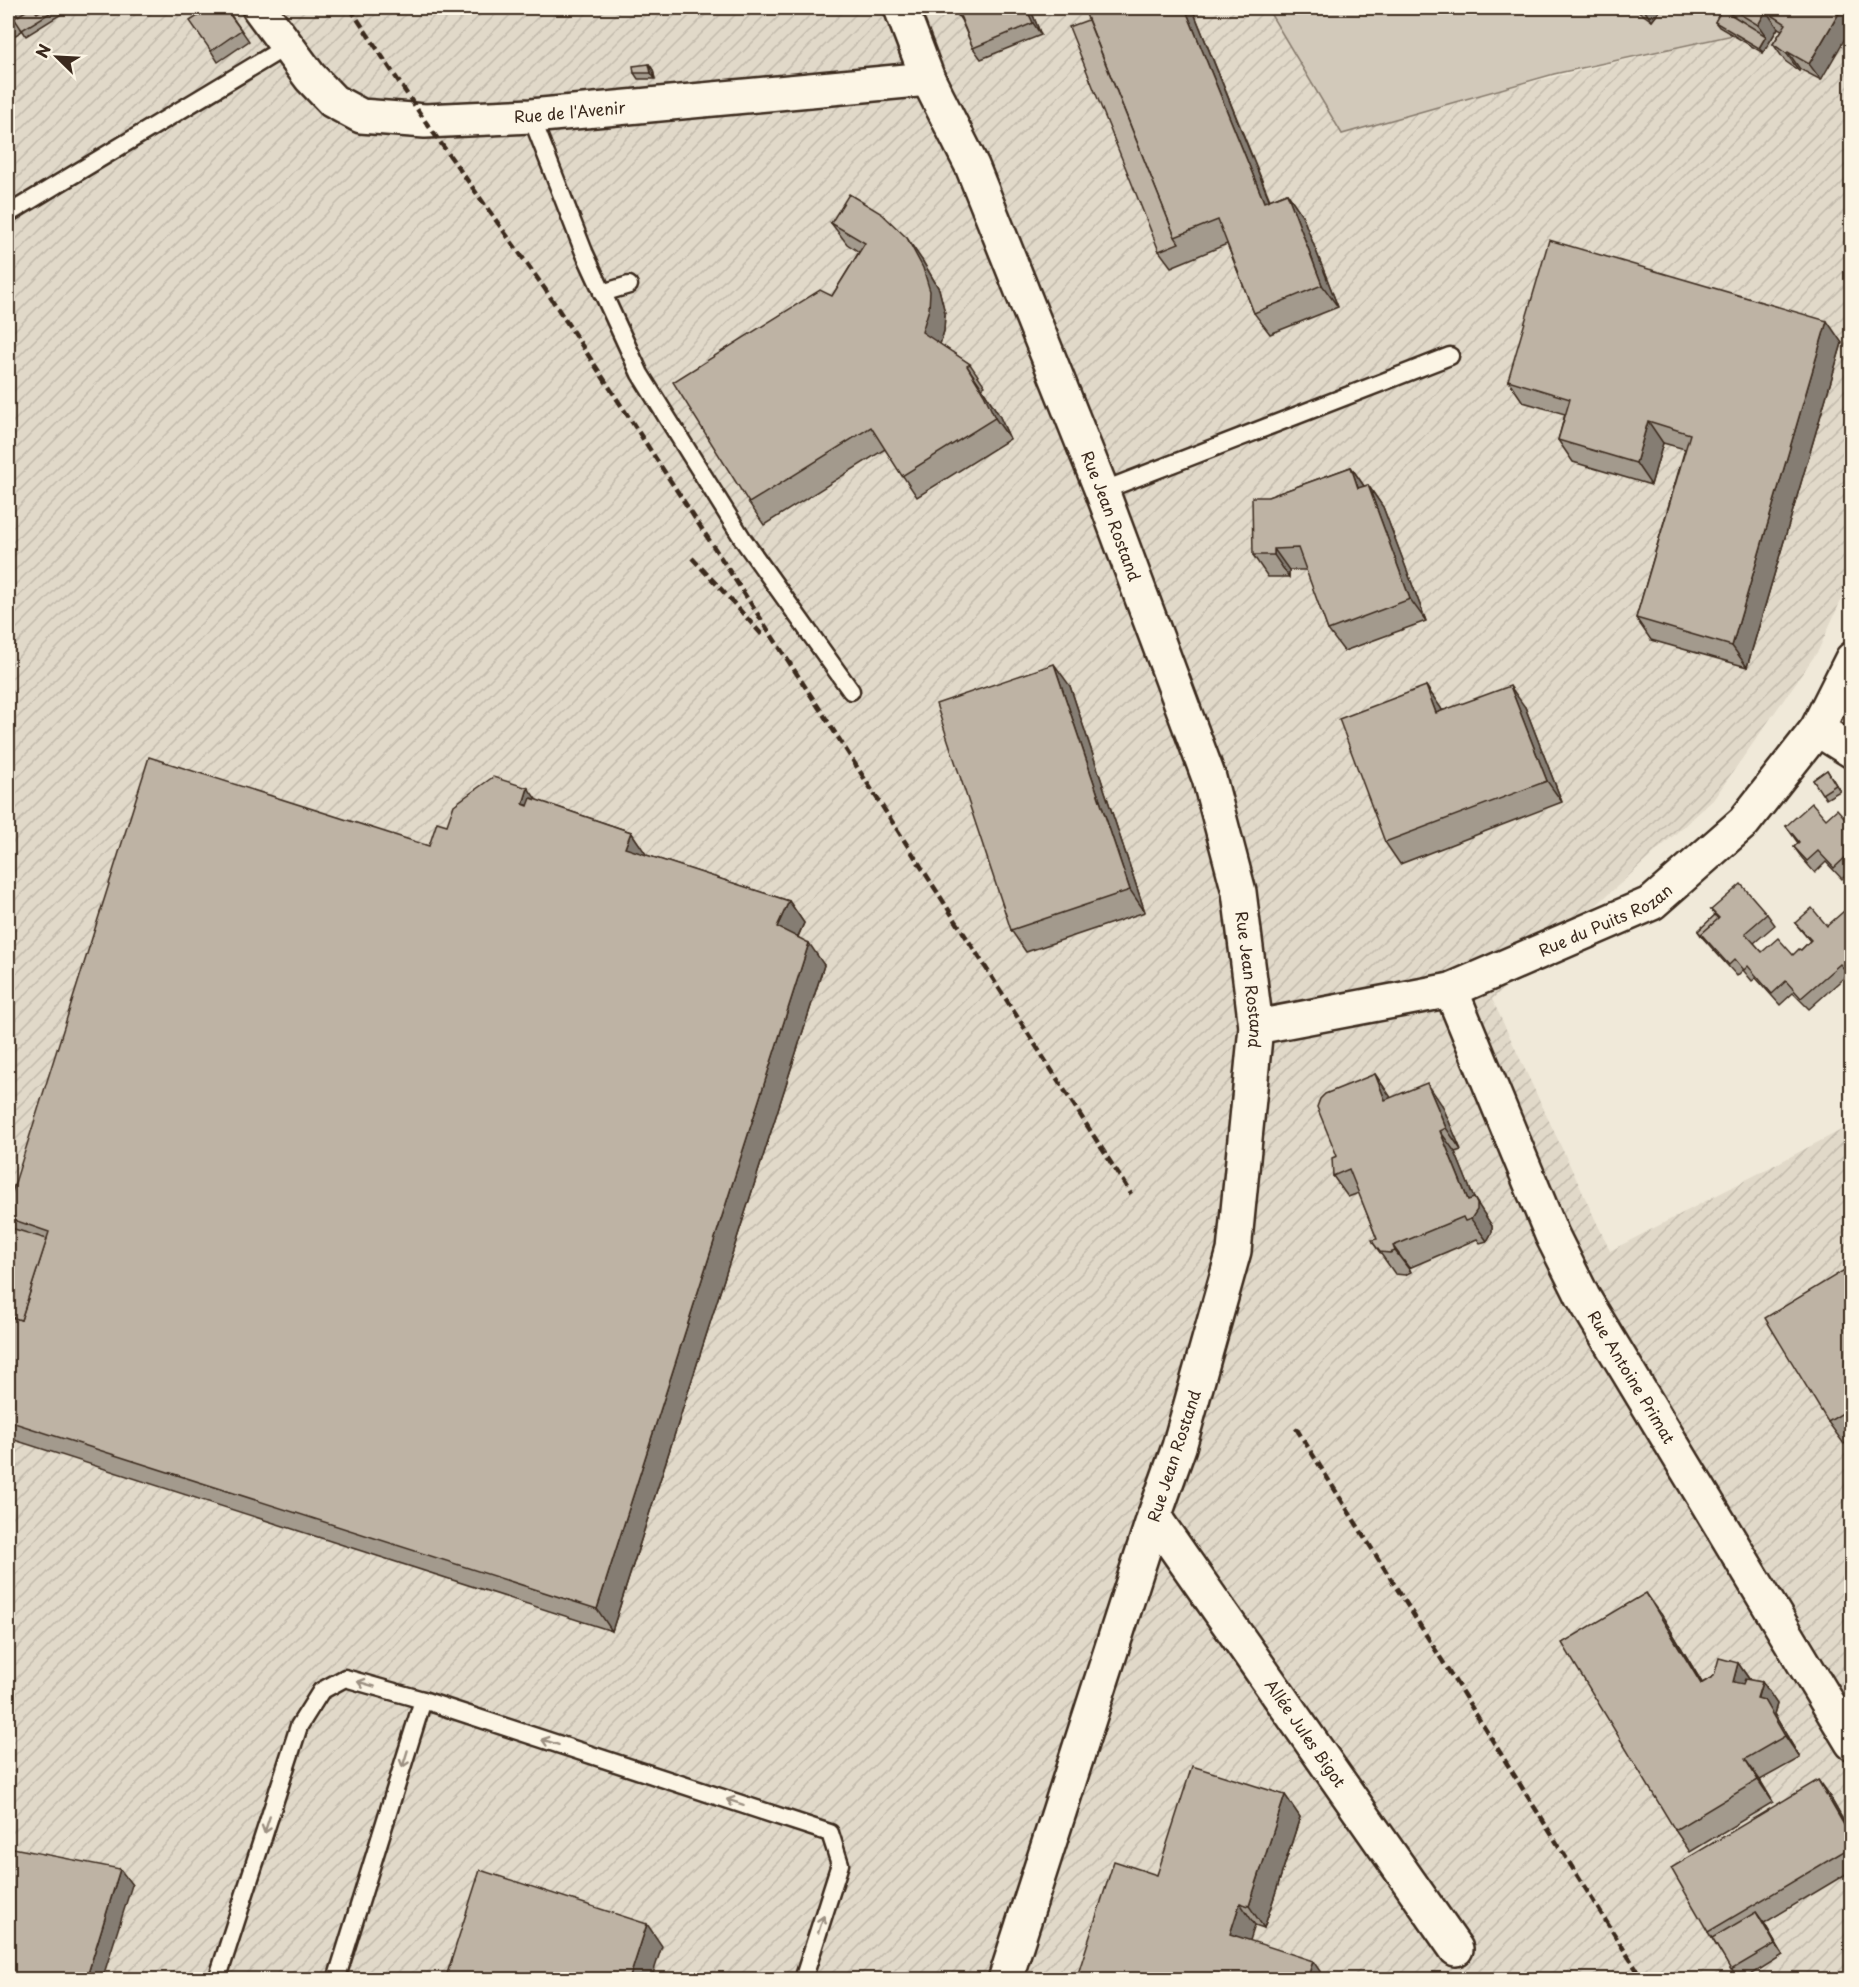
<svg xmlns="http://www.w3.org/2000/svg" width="1859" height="1987" font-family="'Playpen Sans',sans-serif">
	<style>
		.industrial { fill: url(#industrial-furrows) }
		.green { fill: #d2c9ba; stroke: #867a6c; stroke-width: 1.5 }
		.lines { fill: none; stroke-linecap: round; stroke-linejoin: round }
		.lane-casing { stroke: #3b2a1e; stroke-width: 21 }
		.street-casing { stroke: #3b2a1e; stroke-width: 38 }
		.secondary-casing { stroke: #3b2a1e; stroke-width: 38 }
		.lane { stroke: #fcf5e5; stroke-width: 16 }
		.street { stroke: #fcf5e5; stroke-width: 33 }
		.secondary { stroke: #fcf5e5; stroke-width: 33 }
		.rail { stroke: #3b2a1e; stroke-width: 4.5; stroke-dasharray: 9 4.5; stroke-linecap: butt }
		.wall { fill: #a39a8d; stroke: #3b2a1e; stroke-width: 1.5 }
		.shaded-wall { fill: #857d73; stroke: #3b2a1e; stroke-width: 1.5 }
		.building { fill: #beb3a4; stroke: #3b2a1e; stroke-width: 1.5 }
		.oneway { stroke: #9c9082 }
		.labels { text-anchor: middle; stroke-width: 4.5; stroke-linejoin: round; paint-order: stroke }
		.street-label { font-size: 16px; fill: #3b2a1e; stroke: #fcf5e5 }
	</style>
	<defs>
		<pattern id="industrial-furrows" width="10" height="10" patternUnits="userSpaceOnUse" patternTransform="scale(1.5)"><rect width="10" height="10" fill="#e1d9c9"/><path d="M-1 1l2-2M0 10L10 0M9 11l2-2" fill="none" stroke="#c2baac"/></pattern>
	</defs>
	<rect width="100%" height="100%" fill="#f0e9d9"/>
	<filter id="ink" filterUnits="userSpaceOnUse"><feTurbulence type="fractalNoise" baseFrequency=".0167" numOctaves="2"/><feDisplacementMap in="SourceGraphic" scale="12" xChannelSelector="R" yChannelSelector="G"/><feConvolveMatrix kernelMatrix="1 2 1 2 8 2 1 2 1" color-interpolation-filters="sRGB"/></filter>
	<g filter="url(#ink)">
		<!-- industrial -->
		<path class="industrial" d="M8,8H1275L1341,126L1851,8V578L1818,651L1713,800L1492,999L1610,1251L1851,1125V1979L1580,1980L1575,1972L1568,1980H8Z"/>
		<!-- green -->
		<path class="green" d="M1267,8H1851L1852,9L1554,74L1342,134Z"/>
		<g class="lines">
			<!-- lane casing -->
			<g class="lane-casing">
				<g id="lane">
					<path d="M531,116L584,252L640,374L744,541L851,691"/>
					<path d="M8,214L287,46"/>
					<path d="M602,293L629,285"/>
					<path d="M1102,491L1450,356"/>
					<path d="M217,1980L299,1726L321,1691L345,1678L423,1700"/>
					<path d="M336,1980L423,1700L830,1833L840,1864L803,1980"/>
				</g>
			</g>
			<!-- street casing -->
			<g class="street-casing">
				<g id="street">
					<path id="s1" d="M259,8L310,77L333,101L361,116L425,121L531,116L928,79"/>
					<path d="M1817,729L1852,751"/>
					<path id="s2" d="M1451,990L1552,1235L1583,1297L1852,1743"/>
					<path id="s3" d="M1256,1027L1451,990L1652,903L1744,822L1817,729L1852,659"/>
					<path id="s4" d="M1154,1517L1456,1949"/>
				</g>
			</g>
			<!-- secondary casing -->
			<g class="secondary-casing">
				<g id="secondary">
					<path id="s5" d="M901,8L928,79L972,166L1102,491L1209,778L1239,892L1256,1027L1234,1251L1179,1447L1154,1517L1005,1980"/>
				</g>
			</g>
			<!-- lane -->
			<use href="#lane" class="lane"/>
			<!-- street -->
			<use href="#street" class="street"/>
			<!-- secondary -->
			<use href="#secondary" class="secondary"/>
			<!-- rail -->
			<g class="rail">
				<path d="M350,8L425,121L545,289L823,714L1131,1194"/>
				<path d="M692,558L721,589L763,636"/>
				<path d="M1296,1428L1643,1980"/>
			</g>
		</g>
		<!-- wall -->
		<g class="wall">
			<path d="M8,8H60L63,13L26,36L20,26L22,31L8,40Z"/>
			<path d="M226,8L249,41L218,62L211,51Z"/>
			<path d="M954,8H1030L1041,35L981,59L973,48L961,20L957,14Z"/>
			<path d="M1103,8H1192L1270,200L1287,193L1302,215L1338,307L1270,334L1254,313L1227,244L1171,267L1159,251L1088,20Z"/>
			<path d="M1634,8H1662L1652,21Z"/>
			<path d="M1720,8H1851L1821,80L1800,69L1799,71L1785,61L1773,44L1782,30L1778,28L1763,53L1719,27L1715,22L1722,9Z"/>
			<path d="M649,64L653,70L655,79H638L634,73Z"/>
			<path d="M831,223L922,260L939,289L945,313L944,331L940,344L970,364L985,386L982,388L999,415L1010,439L917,497L885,449L764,525L749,503L832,296L859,252L847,244Z"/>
			<path d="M1842,343L1747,667L1651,640L1636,618L1685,449L1663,443L1651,485L1573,462L1558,440L1565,414L1523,402L1508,380Z"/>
			<path d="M1351,467L1364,486L1368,485L1383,507L1426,621L1344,651L1328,630L1307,570H1289V577H1268L1253,555L1268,497Z"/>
			<path d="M1070,686L1145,912L1026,952L1011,930Z"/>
			<path d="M1426,686L1442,710L1525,707L1562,802L1400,864L1385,842Z"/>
			<path d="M1827,770L1840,791L1826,799L1813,780Z"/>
			<path d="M536,800L631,832L646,855L789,901L804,923L798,937L824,965L612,1631L8,1438V1239L11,1228L8,1223V1205L429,846L447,825Z"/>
			<path d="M1826,819L1851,825V870L1842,879L1826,862L1815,873L1802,858L1794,847L1798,843L1786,826Z"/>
			<path d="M1711,910L1767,914L1775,925L1754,943L1762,952L1793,955L1801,950L1810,941L1795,923L1827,926L1851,919V980L1847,975L1809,1009L1793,993L1780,1005L1756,978L1752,981L1743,970L1737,976L1702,937L1698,931L1715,915Z"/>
			<path d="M1375,1074L1391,1098L1442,1105L1461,1150L1455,1152L1474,1199L1492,1226V1232L1487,1241L1480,1243L1477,1239L1409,1268L1411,1272L1405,1275L1395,1274L1374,1244L1377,1239L1359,1193L1348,1197L1333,1176L1337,1156Z"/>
			<path d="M1851,1266V1439L1844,1444L1828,1422Z"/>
			<path d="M1661,1614L1702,1683L1738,1663L1750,1680L1762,1682L1769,1692L1777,1704L1774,1714L1800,1758L1760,1780L1773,1802L1690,1852L1675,1830Z"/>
			<path d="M1285,1795L1300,1817L1264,1928L1255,1925L1076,1980L1157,1875Z"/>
			<path d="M1830,1797L1851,1834V1871L1764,1923L1783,1955L1743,1980H1738L1708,1932Z"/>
		</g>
		<!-- shaded-wall -->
		<g class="shaded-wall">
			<path d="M1026,8H1030L1041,35L1033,23Z"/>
			<path d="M1185,8H1192L1279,224L1264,202Z"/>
			<path d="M1646,8H1662L1652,21L1644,10Z"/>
			<path d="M1842,8H1851V28L1821,80L1809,64Z"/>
			<path d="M1766,11L1778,28L1763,53L1759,48L1766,36L1758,25Z"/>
			<path d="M1788,52L1800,69L1799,71L1787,54Z"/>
			<path d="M649,64L653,70L655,79L651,73Z"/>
			<path d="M1287,193L1302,215L1338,307L1322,285Z"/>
			<path d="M907,238L922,260L939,289L945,313L944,331L937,354L922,332Z"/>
			<path d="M1827,321L1842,343L1747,667L1732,646Z"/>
			<path d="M967,366L982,388L999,415L1010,439L995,418Z"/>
			<path d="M1648,421L1663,443L1651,485L1636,463Z"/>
			<path d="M1351,467L1366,489L1358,488Z"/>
			<path d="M1368,485L1383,507L1426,621L1410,599Z"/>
			<path d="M1274,549L1289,570V577L1274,555Z"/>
			<path d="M1054,664L1070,686L1145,912L1130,890Z"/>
			<path d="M1426,686L1441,708L1451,735L1436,713Z"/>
			<path d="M1510,686L1525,707L1562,802L1547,781Z"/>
			<path d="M528,788L543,809L523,804Z"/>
			<path d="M631,832L646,854L641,870L625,848Z"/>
			<path d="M789,901L804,923L792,949L777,927Z"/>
			<path d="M809,943L824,965L612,1631L597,1609Z"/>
			<path d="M1375,1074L1390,1096L1401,1122L1385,1100Z"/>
			<path d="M1427,1083L1442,1105L1461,1150L1446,1128Z"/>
			<path d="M1440,1131L1455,1152L1477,1206L1474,1198L1492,1226V1232L1487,1241L1471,1219L1468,1200Z"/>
			<path d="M1393,1246L1409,1268L1411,1272L1395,1251Z"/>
			<path d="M1646,1593L1661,1614L1716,1706L1701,1684Z"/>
			<path d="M1738,1663L1753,1685L1750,1699L1733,1682Z"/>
			<path d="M1762,1682L1765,1687V1686L1777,1704L1774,1714L1800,1758L1785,1736L1758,1706V1697Z"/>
			<path d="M1745,1759L1760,1780L1773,1802L1758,1780Z"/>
			<path d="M1818,1780L1830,1797L1851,1834V1837Z"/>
			<path d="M1285,1795L1300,1817L1264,1928L1249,1906Z"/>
			<path d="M120,1869L132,1885L102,1980H86Z"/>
			<path d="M1240,1903L1255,1925L1245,1956L1230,1934Z"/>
			<path d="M1756,1912L1764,1923L1783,1955L1775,1944Z"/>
			<path d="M647,1924L662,1946L651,1980H629Z"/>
			<path d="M1313,1961L1326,1980H1307Z"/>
		</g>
		<!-- building -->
		<g class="building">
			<path d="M31,8H33L37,13L45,8H58L22,30L14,18Z"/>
			<path d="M210,8H225L241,30L211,51L190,21Z"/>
			<path d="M954,8H970L957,14Z"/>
			<path d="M971,8H1026L1033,23L973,48L959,13Z"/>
			<path d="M1103,8H1185L1264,202L1287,193L1322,285L1254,313L1218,220L1175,237L1086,14Z"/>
			<path d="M1730,8H1842L1809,64L1788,52L1787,54L1773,44L1786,24L1766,11L1758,25Z"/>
			<path d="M1722,9L1766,36L1759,48L1715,22Z"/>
			<path d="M1088,20L1175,237L1179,243L1159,251L1069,27Z"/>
			<path d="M649,64L651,73H634L633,66Z"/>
			<path d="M849,194L882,214L907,238L923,268L930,291L929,309L922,332L970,364L967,366L984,394L995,418L902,476L871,427L749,503L673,382L820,290L832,296L865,243L831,223Z"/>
			<path d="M1549,240L1827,321L1732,646L1636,618L1690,434L1648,421L1636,463L1558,440L1570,399L1508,380Z"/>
			<path d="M1351,467L1358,488L1368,485L1410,599L1328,630L1298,548L1274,549V555H1253L1252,497H1268Z"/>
			<path d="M1054,664L1130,890L1011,930L936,704Z"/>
			<path d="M1426,686L1436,713L1510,686L1547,781L1385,842L1339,719Z"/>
			<path d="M149,757L429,846L437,822L447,825L454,805L493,777L528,788L523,804L528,806L531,798L631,832L625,848L789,901L777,927L809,943L597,1609L8,1421V1316L21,1320L49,1232L8,1218V1205Z"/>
			<path d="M1827,770L1836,785L1822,794L1813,780Z"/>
			<path d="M1812,803L1826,819L1837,809L1851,825V855L1850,853L1834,868L1818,851L1807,861L1794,847L1799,842L1786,826Z"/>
			<path d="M1741,884L1767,914L1745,933L1762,952L1778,938L1793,955L1799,949L1801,950L1811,940L1795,923L1812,908L1827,926L1844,911L1851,919V966L1846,971L1840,964L1801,998L1786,981L1772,994L1748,966L1744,970L1735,959L1729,965L1701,934L1719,918L1711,910Z"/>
			<path d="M1715,915L1718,919L1701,934L1705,939L1698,931Z"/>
			<path d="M1375,1074L1385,1100L1427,1083L1446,1128L1440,1131L1468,1200L1474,1198L1477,1204V1210L1471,1219L1465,1221L1463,1217L1393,1246L1395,1251L1390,1253L1380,1252L1374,1244L1372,1240L1377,1239L1349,1169L1333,1176L1332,1158L1337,1156L1317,1107L1320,1099L1325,1094Z"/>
			<path d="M11,1228L47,1239L21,1320L8,1316V1239Z"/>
			<path d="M1851,1266V1408L1828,1422L1765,1318Z"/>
			<path d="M1646,1593L1701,1684L1714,1676L1719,1658L1738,1663L1733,1682L1743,1684L1745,1679L1762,1682L1757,1698L1764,1700L1785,1736L1745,1759L1758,1780L1675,1830L1562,1643Z"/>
			<path d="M1192,1766L1285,1795L1249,1906L1240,1903L1230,1934L1313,1961L1307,1980H1076L1114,1861L1157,1875Z"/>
			<path d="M1818,1780L1851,1837V1847L1708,1932L1671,1868Z"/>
			<path d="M8,1847L120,1869L86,1980H8Z"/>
			<path d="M480,1870L647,1924L629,1980H445Z"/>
			<path d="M1756,1912L1775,1944L1731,1970L1712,1938Z"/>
			<path d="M1320,1973L1339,1980H1318Z"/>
		</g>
		<!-- one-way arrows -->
		<defs><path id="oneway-shaft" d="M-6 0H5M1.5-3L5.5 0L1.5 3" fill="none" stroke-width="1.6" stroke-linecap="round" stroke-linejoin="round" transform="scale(1.5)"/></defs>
		<g class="oneway">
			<use href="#oneway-shaft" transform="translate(366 1684) rotate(-164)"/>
			<use href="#oneway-shaft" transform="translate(550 1742) rotate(-162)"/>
			<use href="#oneway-shaft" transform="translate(405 1759) rotate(107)"/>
			<use href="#oneway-shaft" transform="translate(735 1802) rotate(-162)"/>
			<use href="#oneway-shaft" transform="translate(267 1825) rotate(108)"/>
			<use href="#oneway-shaft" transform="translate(821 1924) rotate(-72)"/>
		</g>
	</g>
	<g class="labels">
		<!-- street labels -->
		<g class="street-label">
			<text dy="6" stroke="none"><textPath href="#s1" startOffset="360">Rue de l'Avenir</textPath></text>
			<text dy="6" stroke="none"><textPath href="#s5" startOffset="550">Rue Jean Rostand</textPath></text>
			<text dy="6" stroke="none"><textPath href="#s3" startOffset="368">Rue du Puits Rozan</textPath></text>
			<text dy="6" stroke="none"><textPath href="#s5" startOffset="1036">Rue Jean Rostand</textPath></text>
			<text dy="6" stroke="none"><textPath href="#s2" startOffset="428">Rue Antoine Primat</textPath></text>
			<text transform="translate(1174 1456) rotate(-72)" y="6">Rue Jean Rostand</text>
			<text dy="6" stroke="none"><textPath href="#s4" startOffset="264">Allée Jules Bigot</textPath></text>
		</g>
	</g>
	<!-- margin -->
	<rect width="1859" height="1987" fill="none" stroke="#fcf5e5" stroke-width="30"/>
	<rect x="15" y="15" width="1829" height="1957" fill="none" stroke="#3b2a1e" stroke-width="2" filter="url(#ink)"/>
	<!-- north arrow -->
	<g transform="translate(57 57) rotate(294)" stroke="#fcf5e5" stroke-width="4.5" paint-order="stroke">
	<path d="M0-4.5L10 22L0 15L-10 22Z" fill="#3b2a1e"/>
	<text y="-9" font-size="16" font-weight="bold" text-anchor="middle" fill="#3b2a1e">N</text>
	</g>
</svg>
